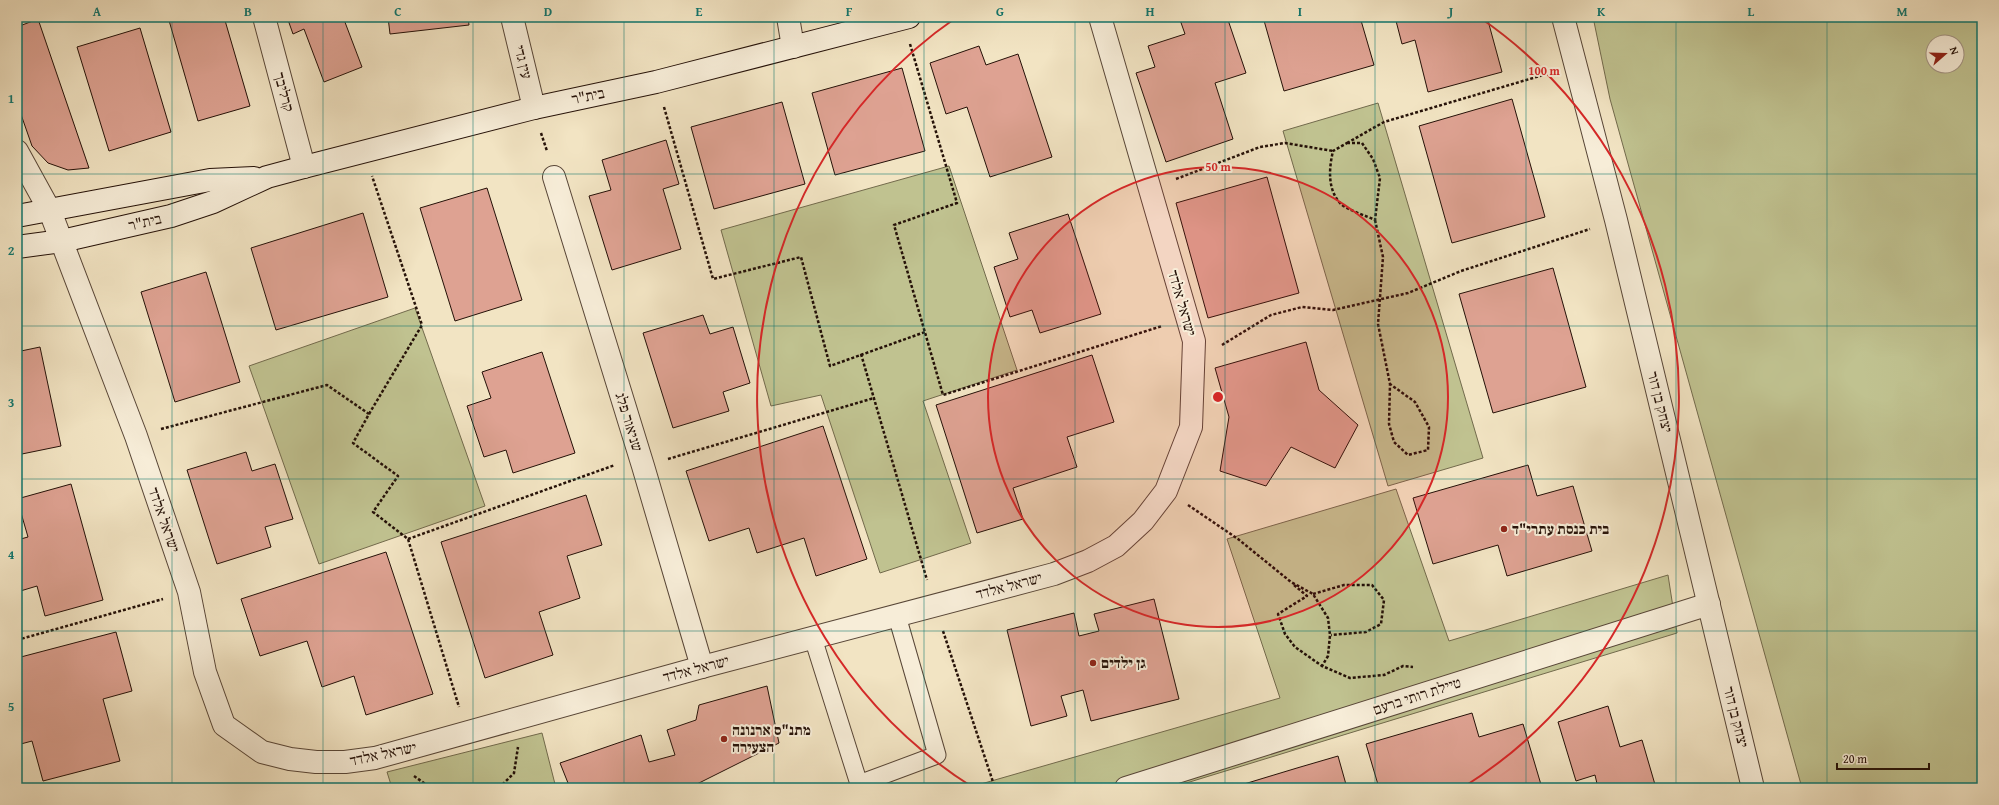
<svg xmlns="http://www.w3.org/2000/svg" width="1999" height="805" font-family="'Gentium Book Plus','Frank Ruhl Libre',serif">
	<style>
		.green { fill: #c0c290; stroke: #726a4c; fill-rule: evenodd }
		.building { fill: #dea292; stroke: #251108 }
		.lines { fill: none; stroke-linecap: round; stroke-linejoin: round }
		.lane-casing { stroke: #584637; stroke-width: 19 }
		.street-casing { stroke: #584637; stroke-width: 24 }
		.secondary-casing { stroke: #251108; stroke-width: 24 }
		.path { stroke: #251108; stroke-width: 2.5; stroke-dasharray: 3 2; stroke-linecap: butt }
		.lane { stroke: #f7edd8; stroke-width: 17 }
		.street { stroke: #f7edd8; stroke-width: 22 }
		.secondary { stroke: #f7edd8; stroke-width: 22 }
		.grid { fill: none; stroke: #0f766e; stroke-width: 1; stroke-opacity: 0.55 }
		.ring { fill: none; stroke: #d62828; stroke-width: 2 }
		.poi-dot { fill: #8f2418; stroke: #f7edd8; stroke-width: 1.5 }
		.labels { text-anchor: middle; stroke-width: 4; stroke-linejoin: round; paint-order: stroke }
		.street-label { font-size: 15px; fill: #251108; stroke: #f7edd8 }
		.poi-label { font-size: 15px; font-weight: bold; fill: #251108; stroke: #f7edd8; text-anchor: start }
		.centre { fill: #d62828; stroke: #f7edd8; stroke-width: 2 }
		.ring-label { font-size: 12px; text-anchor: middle; font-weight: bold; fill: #d62828; stroke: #f7edd8; stroke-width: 4; stroke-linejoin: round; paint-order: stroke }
		.neatline { fill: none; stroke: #0f766e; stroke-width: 1.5 }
		.grid-label { font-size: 13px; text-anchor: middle; font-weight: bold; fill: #0f766e }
	</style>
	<rect width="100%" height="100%" fill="#f2e4c3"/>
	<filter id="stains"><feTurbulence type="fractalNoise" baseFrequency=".005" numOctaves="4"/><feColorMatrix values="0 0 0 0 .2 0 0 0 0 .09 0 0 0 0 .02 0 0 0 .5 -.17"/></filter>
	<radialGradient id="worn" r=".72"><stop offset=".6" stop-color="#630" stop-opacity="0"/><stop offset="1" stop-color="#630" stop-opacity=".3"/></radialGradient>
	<!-- green -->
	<g class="green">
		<path d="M1593,17H1982V788H1802L1610,99ZM1933,42H1957V66H1933Z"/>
		<path d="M1378,103L1483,458L1388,486L1283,131Z"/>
		<path d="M949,166L1017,370L923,401L971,543L880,573L821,395L771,406L721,230Z"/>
		<path d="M415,308L485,506L319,564L249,366Z"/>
		<path d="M1396,489L1449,641L1668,575L1677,633L1170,788H967L1280,698L1227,539Z"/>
		<path d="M542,733L556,788H392L387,772Z"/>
	</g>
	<!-- building -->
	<g class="building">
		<path d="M168,17H224L250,106L198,121Z"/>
		<path d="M287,17H343L362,67L324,82L304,29L293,34Z"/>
		<path d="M388,17H468L469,25L390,34Z"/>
		<path d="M1179,17H1227L1246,73L1215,83L1233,139L1166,162L1136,73L1155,67L1148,46L1185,34Z"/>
		<path d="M1263,17H1360L1374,65L1284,91Z"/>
		<path d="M1395,17H1487L1502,72L1428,92L1415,40L1402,44Z"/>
		<path d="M38,19L89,168L68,170L48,163L32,146L17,103V27Z"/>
		<path d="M140,28L171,132L109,151L77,47Z"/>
		<path d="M979,46L986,65L1018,54L1052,157L990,177L967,107L946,114L930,63Z"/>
		<path d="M902,68L925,151L835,175L812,93Z"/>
		<path d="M1512,99L1545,217L1452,243L1419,126Z"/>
		<path d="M782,102L805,184L714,209L691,127Z"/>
		<path d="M666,140L679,184L663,189L681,249L612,270L589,196L611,190L602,160Z"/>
		<path d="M1267,177L1299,293L1208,318L1176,203Z"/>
		<path d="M487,188L522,300L455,321L420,208Z"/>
		<path d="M363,213L388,297L276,330L251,248Z"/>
		<path d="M1068,214L1101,314L1040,333L1032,310L1010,317L994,267L1018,259L1009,233Z"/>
		<path d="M1553,268L1586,387L1493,413L1459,294Z"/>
		<path d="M206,272L240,382L175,402L141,292Z"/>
		<path d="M703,315L710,334L733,327L750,383L723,392L729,411L673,428L643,333Z"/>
		<path d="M17,333L21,351L40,347L61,446L17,455Z"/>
		<path d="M1306,342L1319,390L1358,425L1335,468L1291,447L1266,486L1220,471L1229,417L1215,368Z"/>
		<path d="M542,352L575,453L513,473L506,450L484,457L467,406L491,398L482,372Z"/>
		<path d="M1092,355L1114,422L1067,437L1077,467L1013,488L1023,519L977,533L936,405Z"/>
		<path d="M823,426L867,559L816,576L804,538L757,553L749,528L709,541L686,471Z"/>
		<path d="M246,452L252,471L275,464L293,519L265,527L271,547L217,564L187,470Z"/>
		<path d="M1528,465L1537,496L1573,486L1592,551L1507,576L1498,545L1433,564L1413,498Z"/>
		<path d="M71,484L103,600L45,616L37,586L17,592V540L28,537L17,499Z"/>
		<path d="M586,495L602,545L567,556L580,598L539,612L553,655L485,678L441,542Z"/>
		<path d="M386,552L433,694L366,715L354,676L322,687L307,641L260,656L241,599Z"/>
		<path d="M1154,599L1179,699L1091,721L1083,690L1061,696L1067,716L1031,726L1007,630L1074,613L1079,636L1099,631L1094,614Z"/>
		<path d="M116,632L132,691L103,699L120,761L43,781L32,741L17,745V658Z"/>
		<path d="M767,686L779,743L689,788H570L560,763L641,735L649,762L675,755L667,730L696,720L699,705Z"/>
		<path d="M1608,706L1620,747L1642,740L1656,788H1598L1595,775L1576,781L1558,722Z"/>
		<path d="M1472,713L1479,737L1523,724L1542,788H1379L1366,744Z"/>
		<path d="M1338,756L1347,788H1231L1297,768Z"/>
	</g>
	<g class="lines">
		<!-- lane casing -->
		<g class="lane-casing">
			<path id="lane" d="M813,638L859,784L937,755L897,616"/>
		</g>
		<!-- street casing -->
		<g class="street-casing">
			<g id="street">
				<path d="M264,17L304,167"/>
				<path d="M512,17L534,108"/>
				<path d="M788,17L793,47"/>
				<path d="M1563,17L1616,220L1753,788"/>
				<path d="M17,151L50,211L136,436L189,592L205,672L224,725L262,752L290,759L316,762H345L375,758L702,667L1054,574L1088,561L1116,546L1143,521L1166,491L1191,427L1194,341L1100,17"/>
				<path d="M554,177L643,466L702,667"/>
				<path d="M1126,788L1709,604"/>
			</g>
		</g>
		<!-- secondary casing -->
		<g class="secondary-casing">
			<g id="secondary">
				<path d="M17,216L210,180L254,178"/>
				<path d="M17,247L62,241L171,216L213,202L267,177L304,167L534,108L656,82L909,17"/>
			</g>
		</g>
		<!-- path -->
		<g class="path">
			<path d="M910,44L957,203L894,225L943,395L1162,326"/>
			<path d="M664,107L713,279L801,257L830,366L925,332"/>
			<path d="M541,133L547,151"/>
			<path d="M1347,143L1384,122L1550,73"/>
			<path d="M1347,143H1362L1373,159L1380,178L1375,220C1367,216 1347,210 1341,204C1327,190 1329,168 1333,151Z"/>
			<path d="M1176,179L1260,147L1285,143L1333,151"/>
			<path d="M1375,220L1383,257L1378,324L1390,384L1389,424L1394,442L1408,455L1428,450L1429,427L1415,402L1390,384"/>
			<path d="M1222,345L1271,315L1302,307L1333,310L1408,293L1461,271L1590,229"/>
			<path d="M861,354L927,580"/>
			<path d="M369,414L422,325L372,176"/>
			<path d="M161,429L327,385L369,414L353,443L398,476L373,512L408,539L459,707"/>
			<path d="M668,459L874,398"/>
			<path d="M1188,505L1238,539L1291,582L1313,594L1328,618L1330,635L1328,656L1322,666"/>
			<path d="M408,539L615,465"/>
			<path d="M1294,585L1307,596L1278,614L1285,634L1295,647L1322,666L1350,678L1384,675L1403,666L1413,667"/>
			<path d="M1313,594L1344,585H1372L1384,600L1381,624L1366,632L1331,635"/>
			<path d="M943,631L995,788"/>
			<path d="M17,640L163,599"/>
			<path d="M414,776L431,788"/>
			<path d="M257,788L271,784"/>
			<path d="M499,788L514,773L518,747"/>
		</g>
		<!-- lane -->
		<use href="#lane" class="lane"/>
		<!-- street -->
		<use href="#street" class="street"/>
		<!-- secondary -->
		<use href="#secondary" class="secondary"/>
	</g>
	<!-- grid -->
	<path class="grid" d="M172,17V788M323,17V788M473,17V788M624,17V788M774,17V788M924,17V788M1075,17V788M1225,17V788M1375,17V788M1526,17V788M1676,17V788M1827,17V788M17,174H1982M17,326H1982M17,479H1982M17,631H1982"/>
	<!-- distance rings -->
	<circle cx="1218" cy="397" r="230" fill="#d62828" fill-opacity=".12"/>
	<g class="ring">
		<circle cx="1218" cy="397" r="230"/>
		<path d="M974 788A461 461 0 0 1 957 17M1479 17A461 461 0 0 1 1462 788"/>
	</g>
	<!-- markers -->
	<g class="poi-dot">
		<circle cx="1504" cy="529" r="4"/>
		<circle cx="1093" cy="663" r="4"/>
		<circle cx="724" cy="739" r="4"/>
	</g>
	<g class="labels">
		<!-- street labels -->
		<g class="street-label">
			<text transform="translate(523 62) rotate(76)" y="5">עין גדי</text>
			<text transform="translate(284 92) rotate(75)" y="5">קרליבך</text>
			<text transform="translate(588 96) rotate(-12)" y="5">בית"ר</text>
			<text transform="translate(145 222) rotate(-13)" y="5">בית"ר</text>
			<text transform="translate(1182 303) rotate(74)" y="5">ישראל אלדד</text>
			<text transform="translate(1660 402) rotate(76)" y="5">יצחק בן דור</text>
			<text transform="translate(629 422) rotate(73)" y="5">שניאור פלג</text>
			<text transform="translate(164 520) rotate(71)" y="5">ישראל אלדד</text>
			<text transform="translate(1009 586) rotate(-15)" y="5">ישראל אלדד</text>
			<text transform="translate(696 669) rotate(-15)" y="5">ישראל אלדד</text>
			<text transform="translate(1417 696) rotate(-18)" y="5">טיילת רותי ברעם</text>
			<text transform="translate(1736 717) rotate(76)" y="5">יצחק בן דור</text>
			<text transform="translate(383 754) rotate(-12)" y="5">ישראל אלדד</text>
		</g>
		<!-- poi labels -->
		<g class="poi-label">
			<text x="1512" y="534">בית כנסת עתרי"ד</text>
			<text x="1101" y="668">גן ילדים</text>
			<text x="732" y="735">מתנ"ס ארנונה<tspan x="732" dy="17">הצעירה</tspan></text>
		</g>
	</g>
	<circle cx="1218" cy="397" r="6" class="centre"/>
	<g class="ring-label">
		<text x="1544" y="75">100 m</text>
		<text x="1218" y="171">50 m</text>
	</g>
	<!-- margin -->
	<rect width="1999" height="805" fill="none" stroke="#f2e4c3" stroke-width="44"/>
	<!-- north arrow -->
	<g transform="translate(1945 54) rotate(70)"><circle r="19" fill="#f7edd8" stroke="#a39585"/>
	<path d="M0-3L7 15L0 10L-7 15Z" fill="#8f2418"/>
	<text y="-6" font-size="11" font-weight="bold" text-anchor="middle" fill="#251108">N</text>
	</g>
	<!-- scale -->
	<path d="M1837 763v6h92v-6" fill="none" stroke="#251108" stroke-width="2"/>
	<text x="1843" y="763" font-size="12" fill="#251108" stroke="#f7edd8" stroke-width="3" paint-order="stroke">20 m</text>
	<rect x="22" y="22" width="1955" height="761" class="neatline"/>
	<g class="grid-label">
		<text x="97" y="16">A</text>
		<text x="248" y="16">B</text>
		<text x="398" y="16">C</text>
		<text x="548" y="16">D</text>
		<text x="699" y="16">E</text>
		<text x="849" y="16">F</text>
		<text x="1000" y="16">G</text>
		<text x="1150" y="16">H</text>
		<text x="1300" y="16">I</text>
		<text x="1451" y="16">J</text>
		<text x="1601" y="16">K</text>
		<text x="1751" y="16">L</text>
		<text x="1902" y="16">M</text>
		<text x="11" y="103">1</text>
		<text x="11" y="255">2</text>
		<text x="11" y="407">3</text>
		<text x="11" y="559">4</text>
		<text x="11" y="711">5</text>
	</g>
	<rect width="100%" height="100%" filter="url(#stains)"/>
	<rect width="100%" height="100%" fill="url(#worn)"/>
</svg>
